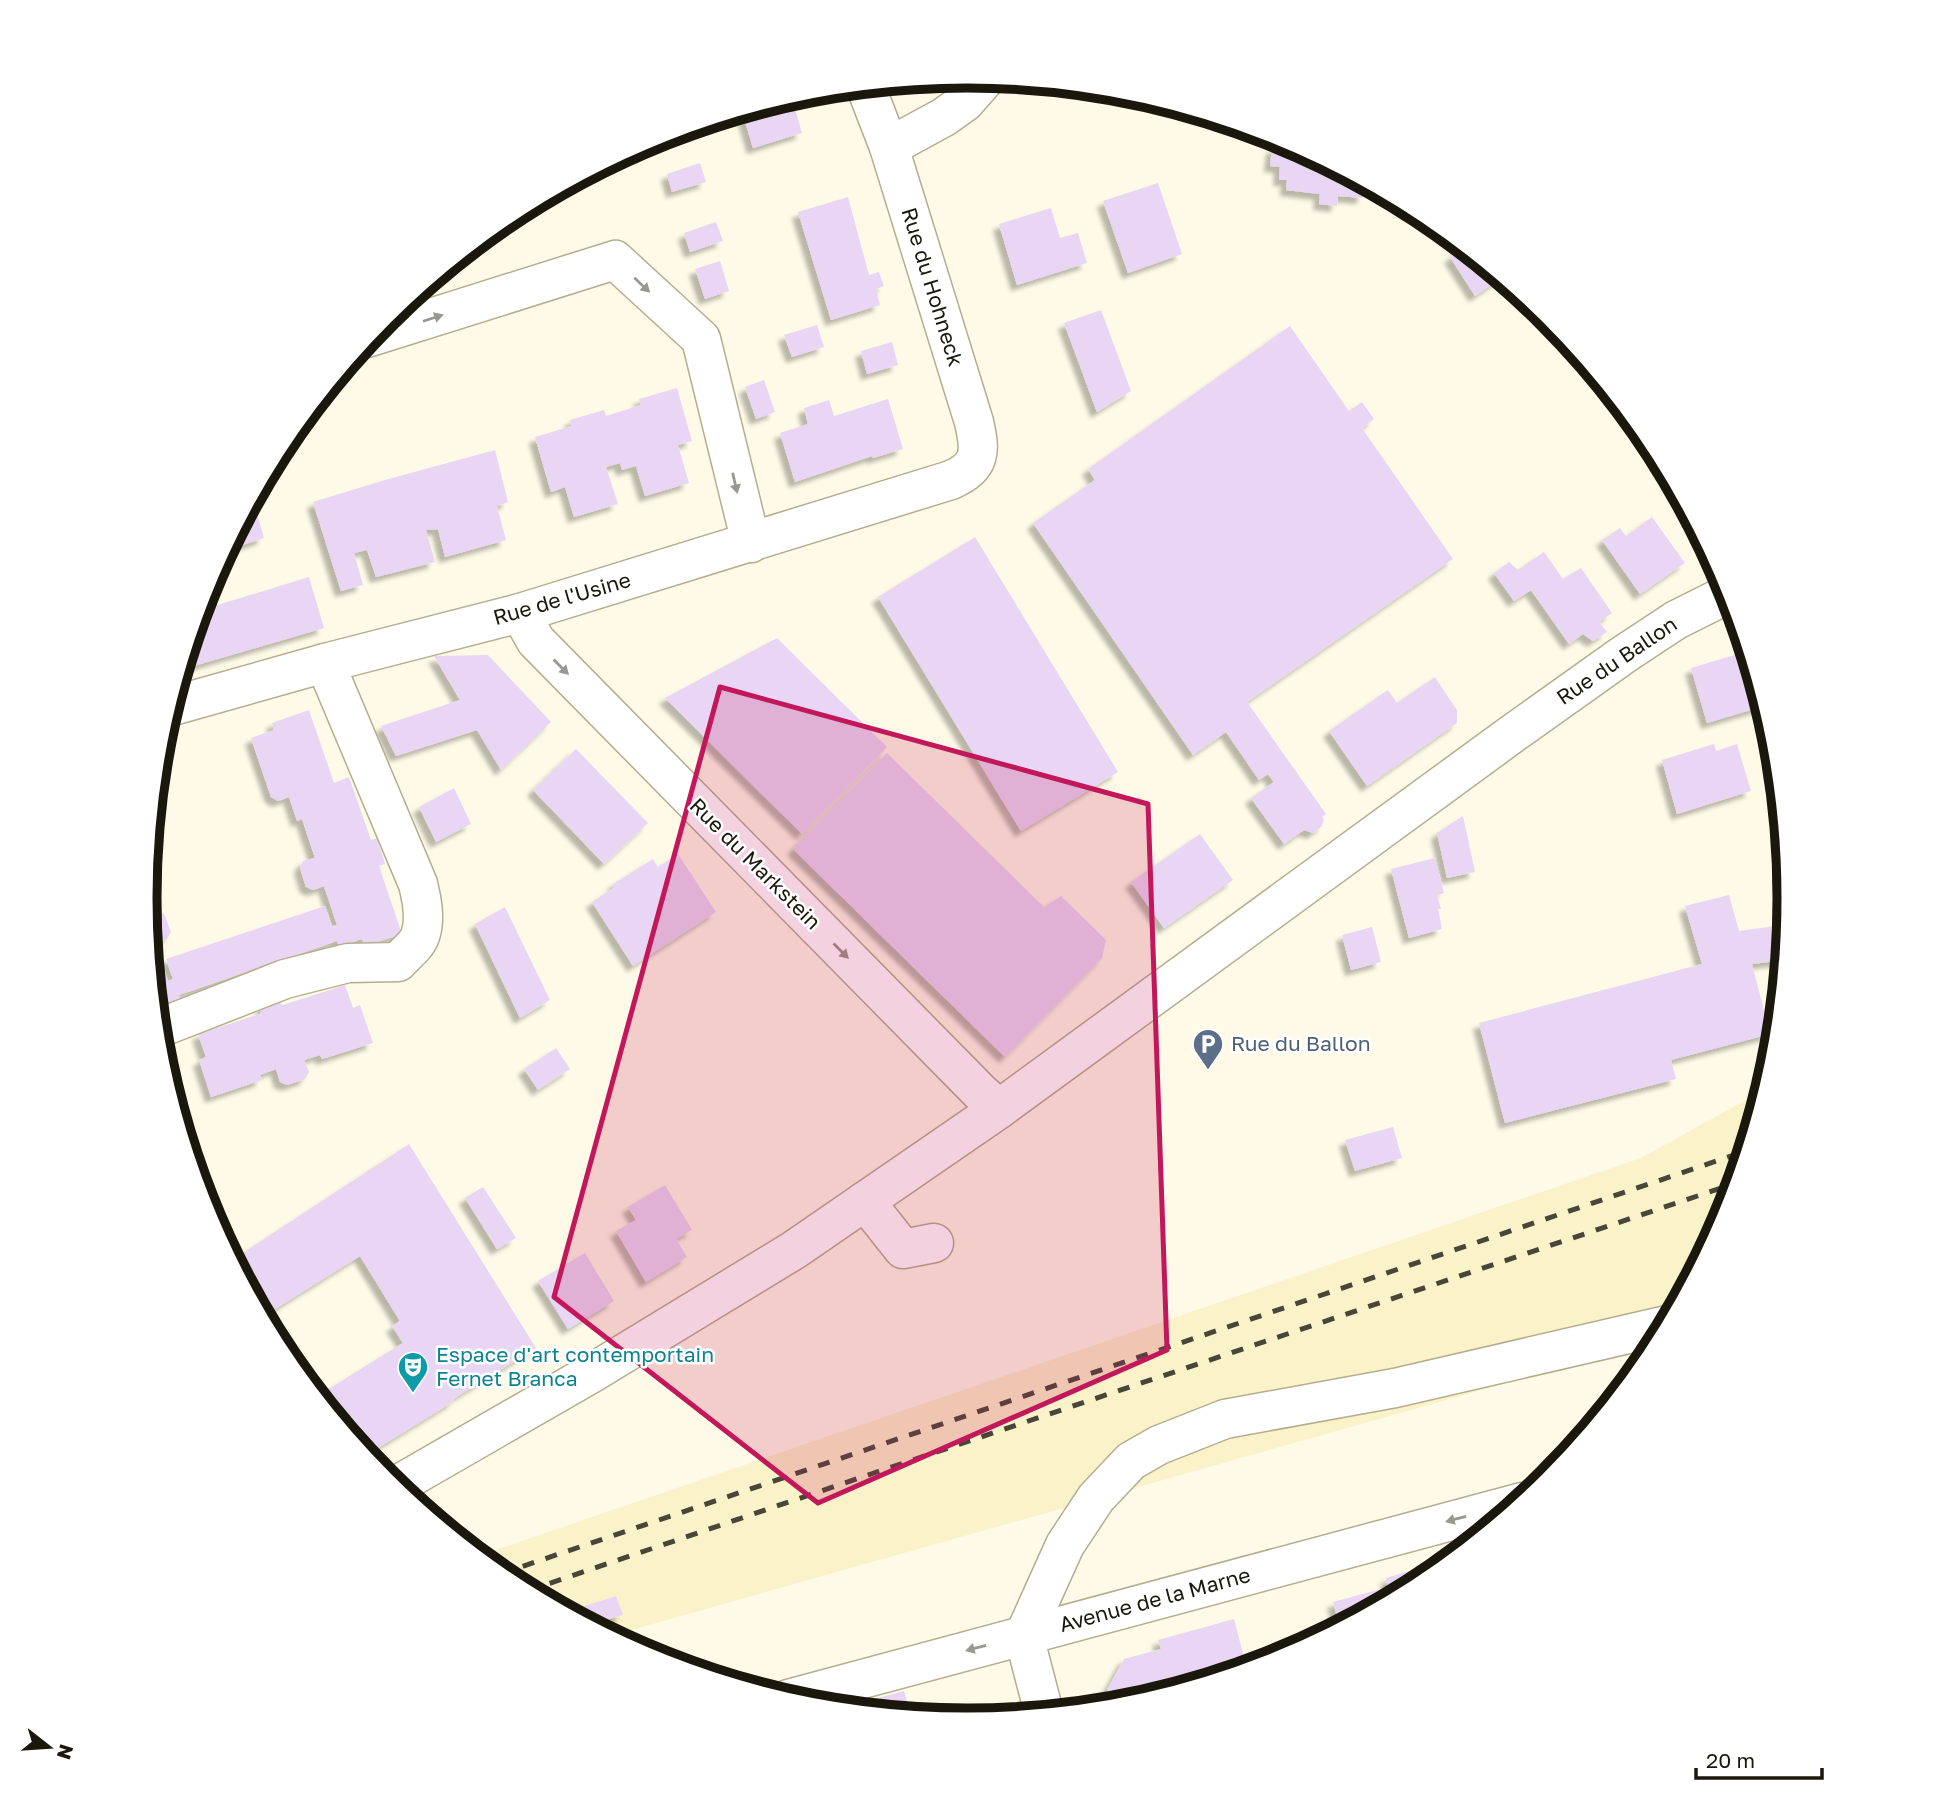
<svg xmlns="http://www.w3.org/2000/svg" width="1934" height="1796" font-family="'Golos Text',sans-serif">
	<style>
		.built { fill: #faf2c9 }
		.building { fill: #e8d6f4; filter: url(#shadow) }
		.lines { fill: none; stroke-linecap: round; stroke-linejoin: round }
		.minor-casing { stroke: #b4ae8f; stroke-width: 41 }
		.minor { stroke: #fff; stroke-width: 38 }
		.rail { stroke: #494639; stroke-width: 5; stroke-dasharray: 12 12; stroke-linecap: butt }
		.oneway { fill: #989792 }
		.marked { fill: #c2185b; fill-opacity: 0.2; stroke: #c2185b; stroke-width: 5; stroke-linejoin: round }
		.labels { text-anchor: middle; stroke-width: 5; stroke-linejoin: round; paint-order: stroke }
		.street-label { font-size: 21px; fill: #1a180c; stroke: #fff }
		.service-label { font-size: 21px; fill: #4e5e75; stroke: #fff; text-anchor: start }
		.culture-label { font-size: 21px; fill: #0d838f; stroke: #fff; text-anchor: start }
		.rim { fill: none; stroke: #1a180c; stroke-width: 9 }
	</style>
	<defs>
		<filter id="shadow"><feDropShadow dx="-6" dy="6" stdDeviation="2" flood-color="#0004"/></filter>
	</defs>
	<rect width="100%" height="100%" fill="#fefae7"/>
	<!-- built -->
	<path class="built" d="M1764,1090L1727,1213L1659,1340L610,1636L510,1582L478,1556L1641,1158Z"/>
	<!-- building -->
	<g class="building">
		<path d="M789,96L791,103L793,102L802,133L753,148L742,111Z"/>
		<path d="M1279,137L1364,182L1363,198L1338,196L1337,206L1319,204L1320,194L1286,190L1287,180H1279L1280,167L1270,166L1272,147L1278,148Z"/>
		<path d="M700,163L706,182L672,192L667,174Z"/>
		<path d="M1158,183L1182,254L1128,273L1103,201Z"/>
		<path d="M848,197L869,275L879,272L884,286L876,289L880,305L831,320L798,212Z"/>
		<path d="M1051,208L1060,238L1078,233L1087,263L1017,285L999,224Z"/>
		<path d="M716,222L723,241L690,252L684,233Z"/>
		<path d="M1458,242L1501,277L1502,278L1475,296L1450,257L1459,251L1455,244Z"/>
		<path d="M720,261L729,291L705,299L695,269Z"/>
		<path d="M1101,310L1131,391L1097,412L1064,323Z"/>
		<path d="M817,325L824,347L792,357L784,335Z"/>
		<path d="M1290,326L1349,411L1362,402L1374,419L1362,428L1453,559L1247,702L1326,814L1322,817L1324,819L1322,826L1313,833L1304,830L1284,844L1251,798L1274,782L1268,774L1259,780L1226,732L1193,755L1033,523L1095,480L1088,469Z"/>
		<path d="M892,342L898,365L867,374L861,351Z"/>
		<path d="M764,380L775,412L756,419L745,387Z"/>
		<path d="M677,388L692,441L678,445L689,483L645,496L636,466L622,470L620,463L606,467L618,504L574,517L565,487L551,492L535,437L572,426L570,420L604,410L606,416L641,405L639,399Z"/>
		<path d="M888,399L903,449L873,458L872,456L795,482L780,433L808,424L804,408L829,400L834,416Z"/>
		<path d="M495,450L508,502L497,506L506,540L445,557L438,529L426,530L435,562L376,577L367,550L354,553L363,585L341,591L313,502L385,480Z"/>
		<path d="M251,500H253L264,538L224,551Z"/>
		<path d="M1652,517L1685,563L1640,594L1602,540L1620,528L1626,536Z"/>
		<path d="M975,537L1118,772L1021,831L878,597Z"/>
		<path d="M1544,552L1563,579L1581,568L1612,613L1599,622L1607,632L1593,641L1583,634L1569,644L1531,590L1514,601L1494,573L1509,562L1518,570Z"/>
		<path d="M309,577L324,628L180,670L198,611Z"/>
		<path d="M777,638L887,747L802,834L665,698Z"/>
		<path d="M1748,651L1764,706L1707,723L1691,668Z"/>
		<path d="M488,655L551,722L501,770L477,730L396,756L381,726L460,700L434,656Z"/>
		<path d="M1435,677L1457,710V723L1367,786L1329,731L1388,690L1397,703Z"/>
		<path d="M309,710L334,783L349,777L371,840L377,838L385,864L379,866L402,934L365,946L362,939L339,947L337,941L179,995L180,1000L157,1008L159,1015L156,1016L146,914L158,911L164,914L171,932L167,939L155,943L168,981L173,979L166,959L325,906L332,926L337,925L324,886L313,890L306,887L300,868L303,861L315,858L302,819L297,821L289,797L278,801L271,797L251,738L274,730L272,723Z"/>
		<path d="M1714,744L1716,751L1737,744L1751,791L1677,814L1662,760Z"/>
		<path d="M576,749L648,823L604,864L533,790Z"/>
		<path d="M887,753L1044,907L1061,896L1106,940L1102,958L1005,1057L793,849Z"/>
		<path d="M454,788L471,824L436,842L419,807Z"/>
		<path d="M1463,816L1475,872L1447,878L1437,833Z"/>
		<path d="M1200,834L1233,880L1164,928L1131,882Z"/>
		<path d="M678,854L716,912L633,966L592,902L615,887L613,884L653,859L658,867Z"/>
		<path d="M1435,858L1444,893L1437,895L1441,909H1438L1442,929L1409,938L1391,869Z"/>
		<path d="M1729,895L1739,931L1768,927L1787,922L1784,960L1752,964L1770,1034L1671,1060L1676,1079L1505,1123L1479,1023L1702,964L1685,906Z"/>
		<path d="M505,907L550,1000L520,1018L475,924Z"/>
		<path d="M1372,927L1381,962L1351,970L1342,935Z"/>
		<path d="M345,985L353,1008L360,1005L373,1043L322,1059L320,1055L304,1060L309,1072L305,1079L287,1085L280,1082L276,1069L260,1075L262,1080L211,1097L199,1060L206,1057L198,1034L260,1014L264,1004L275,1000L283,1005Z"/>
		<path d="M556,1048L570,1069L538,1090L524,1069Z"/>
		<path d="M1393,1127L1402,1158L1355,1171L1345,1140Z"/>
		<path d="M409,1144L536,1348L453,1399L454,1401L365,1456L317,1396L403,1343L392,1326L400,1321L360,1256L262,1317L232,1260Z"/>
		<path d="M665,1185L692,1230L676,1239L687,1257L646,1282L616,1231L636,1220L628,1207Z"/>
		<path d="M483,1187L516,1238L497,1249L465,1198Z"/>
		<path d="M585,1253L614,1301L568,1329L538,1281Z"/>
		<path d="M1447,1560L1448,1563L1424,1582L1340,1627L1333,1602L1388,1587L1386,1578Z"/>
		<path d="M616,1596L623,1615L590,1625L583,1621L579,1608Z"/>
		<path d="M1234,1619L1247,1669L1127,1705L1111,1707L1107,1690L1124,1659L1161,1649L1158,1640Z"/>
		<path d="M904,1691L911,1715L841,1708Z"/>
	</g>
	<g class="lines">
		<!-- minor casing -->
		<g class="minor-casing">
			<g id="minor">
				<path d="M889,147L944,117L965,102L987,77"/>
				<path d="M367,338L615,260L701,339L751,543"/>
				<path d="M520,613L536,641L979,1091L999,1109"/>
				<path d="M169,707L325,663L520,613L951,480C981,467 981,452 974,422L889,147L865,85"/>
				<path d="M157,1029L285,979L348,963L398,962C405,954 417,945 420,936C426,920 422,900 418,884L325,663"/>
				<path d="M865,1201L903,1249L934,1243"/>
				<path d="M394,1487L592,1373L794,1250L999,1109L1512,734L1623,655L1676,620L1730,593"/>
				<path d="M788,1699L1522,1502"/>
				<path d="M1044,1713L1024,1636L1065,1545L1096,1498L1131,1461L1159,1445L1225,1419L1395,1388L1667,1325"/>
			</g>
		</g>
		<!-- minor -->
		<use href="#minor" class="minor"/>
		<!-- rail -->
		<g class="rail">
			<path d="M500,1574L1746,1151"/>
			<path d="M527,1591L871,1474L1736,1183"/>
		</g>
	</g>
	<!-- one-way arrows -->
	<defs><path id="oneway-solid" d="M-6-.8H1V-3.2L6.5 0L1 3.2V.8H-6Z" transform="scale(1.75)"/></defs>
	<g class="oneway">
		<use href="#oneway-solid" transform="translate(642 285) rotate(43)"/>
		<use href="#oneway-solid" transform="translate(433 318) rotate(-18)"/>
		<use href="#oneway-solid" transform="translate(735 483) rotate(77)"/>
		<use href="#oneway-solid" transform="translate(561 667) rotate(45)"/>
		<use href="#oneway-solid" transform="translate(841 951) rotate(45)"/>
		<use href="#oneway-solid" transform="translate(1456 1519) rotate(165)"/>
		<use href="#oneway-solid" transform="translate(976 1648) rotate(165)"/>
	</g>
	<!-- marked area -->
	<path class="marked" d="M720,687L1148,804L1167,1350L818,1503L554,1297Z"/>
	<!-- icons -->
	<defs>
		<g id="parking-pin" transform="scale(1.575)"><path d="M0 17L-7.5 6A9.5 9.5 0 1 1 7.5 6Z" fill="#5c6f8a" stroke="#fff"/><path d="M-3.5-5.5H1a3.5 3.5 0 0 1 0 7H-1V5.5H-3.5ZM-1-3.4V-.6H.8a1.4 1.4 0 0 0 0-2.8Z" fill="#fff"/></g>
		<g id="theatre-pin" transform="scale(1.575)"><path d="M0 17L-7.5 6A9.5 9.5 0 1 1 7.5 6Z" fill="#0f9aa8" stroke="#fff"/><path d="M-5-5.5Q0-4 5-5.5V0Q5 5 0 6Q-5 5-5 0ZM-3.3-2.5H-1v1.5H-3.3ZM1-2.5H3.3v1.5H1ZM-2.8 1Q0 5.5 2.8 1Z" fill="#fff"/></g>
	</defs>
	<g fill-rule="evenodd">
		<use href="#parking-pin" x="1208" y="1044"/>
		<use href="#theatre-pin" x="413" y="1367"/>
	</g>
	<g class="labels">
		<!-- street labels -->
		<g class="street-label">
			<text transform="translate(932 287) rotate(73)" y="7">Rue du Hohneck</text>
			<text transform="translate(562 599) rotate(-16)" y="7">Rue de l'Usine</text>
			<text transform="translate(1617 661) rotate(-34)" y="7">Rue du Ballon</text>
			<text transform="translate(755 864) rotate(45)" y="7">Rue du Markstein</text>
			<text transform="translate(1155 1600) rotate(-15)" y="7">Avenue de la Marne</text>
		</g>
		<!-- service labels -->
		<g class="service-label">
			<text x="1231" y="1051">Rue du Ballon</text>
		</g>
		<!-- culture labels -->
		<g class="culture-label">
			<text x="436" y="1362">Espace d'art contemportain<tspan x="436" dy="24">Fernet Branca</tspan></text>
		</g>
	</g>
	<!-- crop -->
	<path d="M0 0H1934V1796H0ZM157 898a810 810 0 1 1 1620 0a810 810 0 1 1-1620 0Z" fill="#fff" fill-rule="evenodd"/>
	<path class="rim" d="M157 898a810 810 0 1 1 1620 0a810 810 0 1 1-1620 0Z"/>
	<!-- north arrow -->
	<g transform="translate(49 1747) rotate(107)" stroke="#ffffff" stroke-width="5" paint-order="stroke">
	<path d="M0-5L12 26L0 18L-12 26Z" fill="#1a180c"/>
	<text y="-10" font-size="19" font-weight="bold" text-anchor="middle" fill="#1a180c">N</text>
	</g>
	<!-- scale -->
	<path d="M1696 1768v10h126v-10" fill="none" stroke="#1a180c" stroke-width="3.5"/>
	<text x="1706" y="1768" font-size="21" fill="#1a180c" stroke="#ffffff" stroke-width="5" paint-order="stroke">20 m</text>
</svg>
